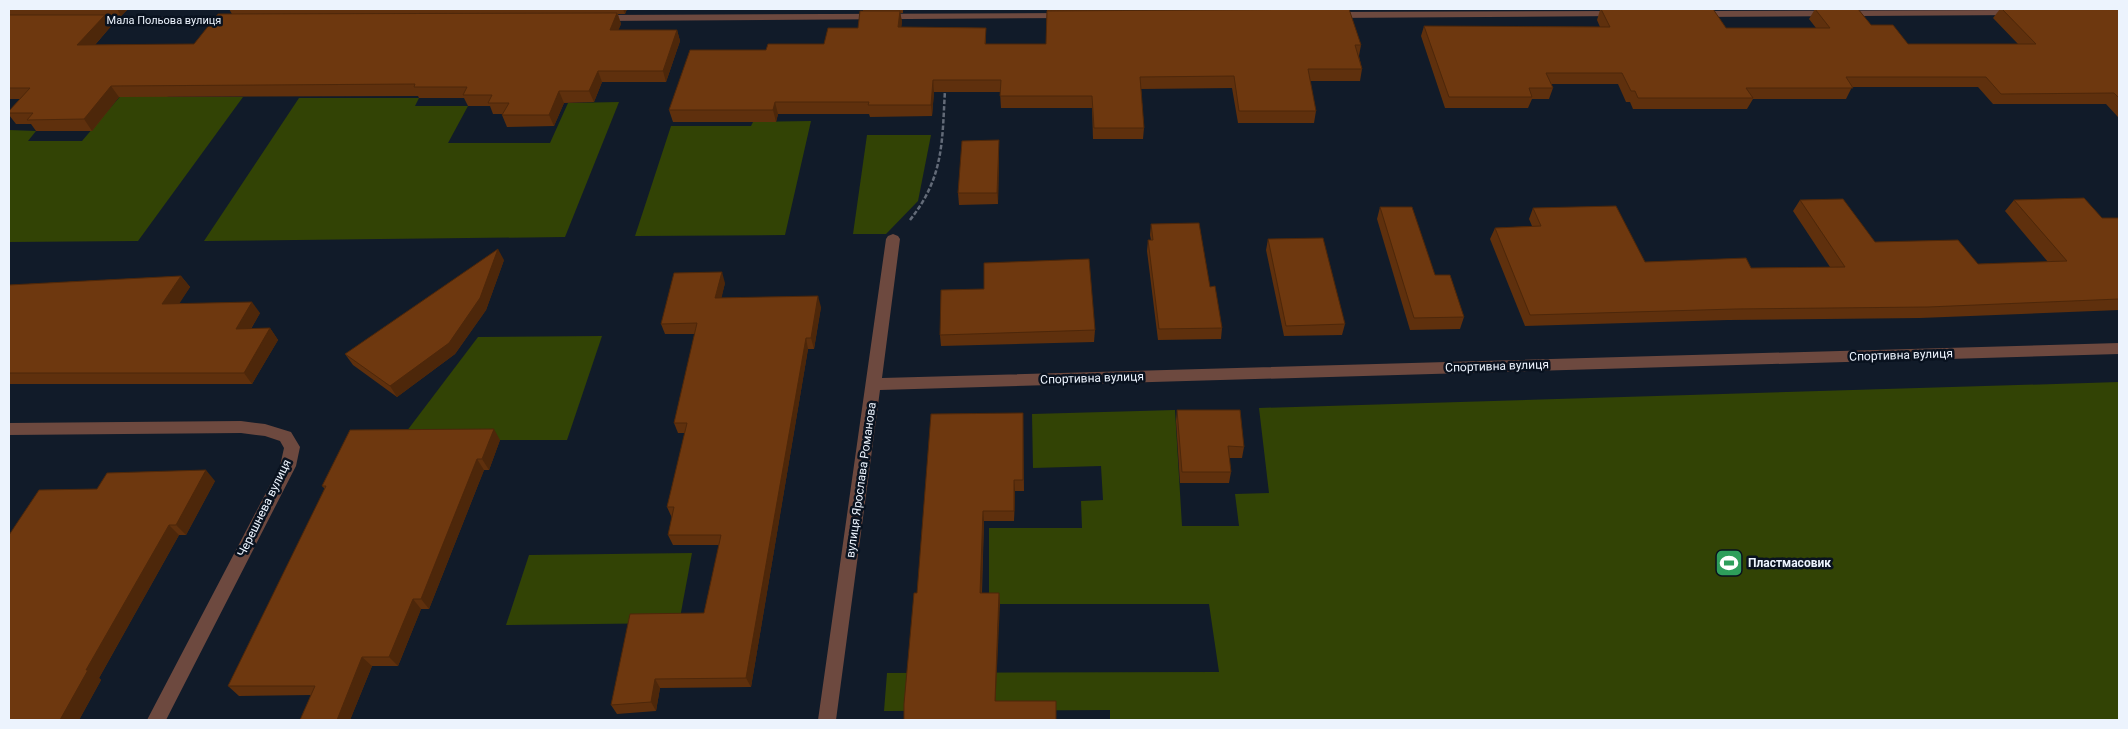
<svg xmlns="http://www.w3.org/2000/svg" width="2128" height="729" font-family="Roboto,sans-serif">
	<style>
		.green { fill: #324305 }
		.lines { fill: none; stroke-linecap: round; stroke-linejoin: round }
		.path { stroke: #636b78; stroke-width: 2.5; stroke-dasharray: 4.5 2; stroke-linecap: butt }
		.minor { fill: #6d493f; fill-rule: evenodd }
		.tertiary { fill: #6d493f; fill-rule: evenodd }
		.wall { fill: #5f300d }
		.shaded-wall { fill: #4d270a }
		.building { fill: #6e380f; stroke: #4d270a }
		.labels { text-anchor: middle; stroke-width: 5; stroke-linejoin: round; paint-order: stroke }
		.far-street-label { font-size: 11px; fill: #ecf3fd; stroke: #09121f }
		.street-label { font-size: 12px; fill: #ecf3fd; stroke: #09121f }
		.poi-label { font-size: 12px; font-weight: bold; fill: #ecf3fd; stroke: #09121f; text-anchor: start }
	</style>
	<rect width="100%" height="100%" fill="#111b29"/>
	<!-- green -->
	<g class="green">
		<path d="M147,65L168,97H243L138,241L9,242V130L36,131L28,141H82Z"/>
		<path d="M299,98H419L415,106H468L448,143H550L568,103L619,102L565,237L204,241Z"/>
		<path d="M811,121L785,235L635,236L671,126H751L753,122Z"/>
		<path d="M867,135H931L918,201L886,234H853Z"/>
		<path d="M602,336L567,440H400L478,337Z"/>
		<path d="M2119,382V720H1110V710L884,711L887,673L1219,672L1209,604H989V528H1082L1081,501L1103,500L1101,466L1033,468L1032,414L1175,410L1182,526H1239L1235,494L1269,493L1259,408Z"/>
		<path d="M692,553L679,623L506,625L529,555Z"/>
	</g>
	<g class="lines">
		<!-- path -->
		<path class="path" d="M910,220C944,177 942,142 945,90"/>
		<!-- minor -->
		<g class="minor">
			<path d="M893,234L898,236L900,239L882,378L2119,343V354L880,390L836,720H818L886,239L888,236Z"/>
			<path d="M241,421L265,424L291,432L300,447L296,466L166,720H147L280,466L284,448L280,441L265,436L241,433L9,435V423Z"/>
		</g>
		<!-- tertiary -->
		<g class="tertiary">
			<path d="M2017,10L2021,11L2023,13L2021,15L1698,17L1692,14L1698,11Z"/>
			<path d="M1617,11L1623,14L1621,16L1330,18L1324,15L1330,12Z"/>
			<path d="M1067,13L1073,16L1071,18L600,21L594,18L600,15Z"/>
			<path d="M232,17L238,20L236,22L90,24L84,21L90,18Z"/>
		</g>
	</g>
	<!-- wall -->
	<g class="wall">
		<path d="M9,9H128L121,16H106L112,25L95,45L194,44L232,14L229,9H627L625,14H618L621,24L618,30H677L680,41L666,82H602L594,102L564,103L554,126L507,127L502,115L503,114H493L490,106H468L464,98H419L418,96L119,97L92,131H36L31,124H16L9,115V111L20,99H9Z"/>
		<path d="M863,9H903V13H900L902,22L901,27L986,28V44H1046L1047,9H1344L1361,45L1359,56L1362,69L1360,81H1310L1316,111L1314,123H1238L1232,88L1141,89L1144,128L1143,139H1093L1092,108H1001L1000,92H934L932,116L870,117L869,114H778L776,122H673L669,110L766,50L824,44L858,28L863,11Z"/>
		<path d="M1591,9H1713L1726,28H1816L1809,19L1815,9H1802H1858L1871,25L1908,44H2018L1993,18L2000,9H2119V117H2118L2106,104H1993L1978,87H1852L1846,99H1753L1747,109H1633L1630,102H1626L1618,84H1551L1553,88L1549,99H1532L1528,108H1445L1421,36L1424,26L1600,27L1597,20L1600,10H1591Z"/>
		<path d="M999,152L998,204L959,205L958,193Z"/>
		<path d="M1800,200L1875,242L1978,264L2048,262L2005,211L2014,200L2102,218H2119V310L1920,318L1728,320L1525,326L1490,239L1495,228L1532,226L1529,219L1533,208L1645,262L1751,268L1830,267L1793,211Z"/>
		<path d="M1380,207L1435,275L1464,317L1460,329L1410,330L1377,219Z"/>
		<path d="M1151,224L1210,287L1222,328L1221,339L1158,340L1147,251L1148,240H1151L1150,235Z"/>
		<path d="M1268,239L1345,324L1342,335L1284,336L1266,250Z"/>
		<path d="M504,260L486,310L455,354L397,397L353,365L345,354Z"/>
		<path d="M181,276L190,287L179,303L260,313L251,329L270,328L278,340L252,384H9V285Z"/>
		<path d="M725,283L721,298L821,307L814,349H808L751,687L660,688L656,711L617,714L611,705L704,613L719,545H673L668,535L672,518L667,507L685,433H678L674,423L695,334H665L661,324Z"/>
		<path d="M984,289L1095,330L1094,342L941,346L940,335Z"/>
		<path d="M1177,410L1244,447L1242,458H1229L1231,472L1229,483H1180L1176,421Z"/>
		<path d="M1023,413L1024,491H1015L1014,521H984L982,593H999L1000,604L904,720L917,593Z"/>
		<path d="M500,440L489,470H484L429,609H421L398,666H372L350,720H300L311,695L239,696L228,686L325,489L322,486Z"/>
		<path d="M215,481L186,535H179L99,678L101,680L79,720L97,489Z"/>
	</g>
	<!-- shaded-wall -->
	<g class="shaded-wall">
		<path d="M117,9H128L121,16Z"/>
		<path d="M623,9H627L625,14Z"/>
		<path d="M900,11L902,22L900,39L898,27Z"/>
		<path d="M617,13L621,24L614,41L610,30Z"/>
		<path d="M105,15L112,25L85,56L77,45Z"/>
		<path d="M986,28V56L985,44Z"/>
		<path d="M677,30L680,41L666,82L663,71Z"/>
		<path d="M598,71L602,82L594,102L589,91Z"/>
		<path d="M933,80L934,92L932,116L931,105Z"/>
		<path d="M111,86L119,97L92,131L84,119Z"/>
		<path d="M559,91L564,103L554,126L549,115Z"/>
		<path d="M775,102L778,114L776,122L773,110Z"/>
		<path d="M999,140V152L998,204L997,193Z"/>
		<path d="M498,249L504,260L486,310L455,354L397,397L390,386Z"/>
		<path d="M722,272L725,283L719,309L715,298Z"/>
		<path d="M181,276L190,287L172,315L162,304Z"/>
		<path d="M818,296L821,307L814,349L811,338Z"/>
		<path d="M252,302L260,313L244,340L236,329Z"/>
		<path d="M270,328L278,340L252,384L244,373Z"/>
		<path d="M806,338L808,349L751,687L746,678Z"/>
		<path d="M494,429L500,440L489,470L482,459Z"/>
		<path d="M477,459L484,470L429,609L421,599Z"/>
		<path d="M206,470L215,481L186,535L176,525Z"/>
		<path d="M1014,480L1015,491L1014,521Z"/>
		<path d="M983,511L984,521L981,604L980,593Z"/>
		<path d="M169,525L179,535L99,678L101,680L79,720H60L86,670Z"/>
		<path d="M999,593L1000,604L995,711V701Z"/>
		<path d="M413,599L421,609L398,666L389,657Z"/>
		<path d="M362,657L372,666L350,720H337Z"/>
		<path d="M655,679L660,688L656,711L651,702Z"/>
	</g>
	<!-- building -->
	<g class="building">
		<path d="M1349,9L1361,45H1355L1362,69H1308L1316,111H1239L1234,76L1140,77L1144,128H1094L1092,96H1000L1001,80H933L931,105H868L869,102H775L773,110H669L690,50H766L768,44H824L828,28H858L860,11H900L898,27L986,28L985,44H1046L1047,11Z"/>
		<path d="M1601,9H1713L1726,28H1830L1815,9H1858L1871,25H1893L1908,44H2036L2002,9H2119V98L2114,93L2001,94L1986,77H1846L1853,88H1746L1753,98H1638L1635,91H1631L1622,73H1546L1553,88H1529L1532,97H1449L1424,26L1610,27Z"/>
		<path d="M617,13L610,30H677L663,71H598L589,91H559L549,115H502L509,103H488L492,95H463L467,87H414L415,84L111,86L84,119L27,120L33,113H9V111L30,88H9V15H105L77,45L194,44L218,14Z"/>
		<path d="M999,140L997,193H958L962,141Z"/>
		<path d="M2084,198L2102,218H2119V299L1928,307L1735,309L1530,315L1495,228L1541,226L1533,208L1616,206L1645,262L1746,258L1751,268L1845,267L1800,200L1843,199L1875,242L1958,240L1978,264L2067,261L2014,200Z"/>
		<path d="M1380,207H1412L1435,275H1450L1464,317L1414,318Z"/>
		<path d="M1199,223L1210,287L1215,286L1222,328L1159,329L1148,240H1153L1151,224Z"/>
		<path d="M1323,238L1345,324L1286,326L1268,239Z"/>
		<path d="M498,249L480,298L449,343L390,386L345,354Z"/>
		<path d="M1089,259L1095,330L940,335L941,290L984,289V263Z"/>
		<path d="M722,272L715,298L818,296L811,338H806L746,678L655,679L651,702L611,705L630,614L704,613L721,535H668L674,507H667L687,423H674L697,323L661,324L674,273Z"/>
		<path d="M181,276L162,304L252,302L236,329L270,328L244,373H9V285Z"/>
		<path d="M1177,410H1240L1244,447L1228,446L1231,472H1182Z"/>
		<path d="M1023,413V480H1014V511H983L980,593H999L995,701H1056V720H904V704L914,593H917L931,414Z"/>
		<path d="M494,429L482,459H477L421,599H413L389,657H362L337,720H300L315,686H228L326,486H322L350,430Z"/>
		<path d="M206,470L176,525H169L86,670H88L60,720H9V535L39,490L97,489L107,473Z"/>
	</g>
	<!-- icons -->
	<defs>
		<g id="stadium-square" transform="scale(1.4375)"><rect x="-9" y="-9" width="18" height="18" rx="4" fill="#2e9e5b" stroke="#09121f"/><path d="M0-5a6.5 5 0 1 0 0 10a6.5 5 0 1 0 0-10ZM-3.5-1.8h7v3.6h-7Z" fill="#fff"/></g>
	</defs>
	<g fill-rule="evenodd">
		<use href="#stadium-square" x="1729" y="563"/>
	</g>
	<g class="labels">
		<!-- far-street labels -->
		<g class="far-street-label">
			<text x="164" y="24">Мала Польова вулиця</text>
		</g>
		<!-- street labels -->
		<g class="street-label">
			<text transform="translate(1901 355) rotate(-2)" y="4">Спортивна вулиця</text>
			<text transform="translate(1497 366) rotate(-2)" y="4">Спортивна вулиця</text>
			<text transform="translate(1092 378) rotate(-2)" y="4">Спортивна вулиця</text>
			<text transform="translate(861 480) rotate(-82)" y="4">вулиця Ярослава Романова</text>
			<text transform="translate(264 508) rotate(-64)" y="4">Черешнева вулиця</text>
		</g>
		<!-- poi labels -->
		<g class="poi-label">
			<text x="1748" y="567">Пластмасовик</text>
		</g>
	</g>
	<!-- border -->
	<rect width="2128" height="729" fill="none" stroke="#ecf3fd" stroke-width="20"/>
</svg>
